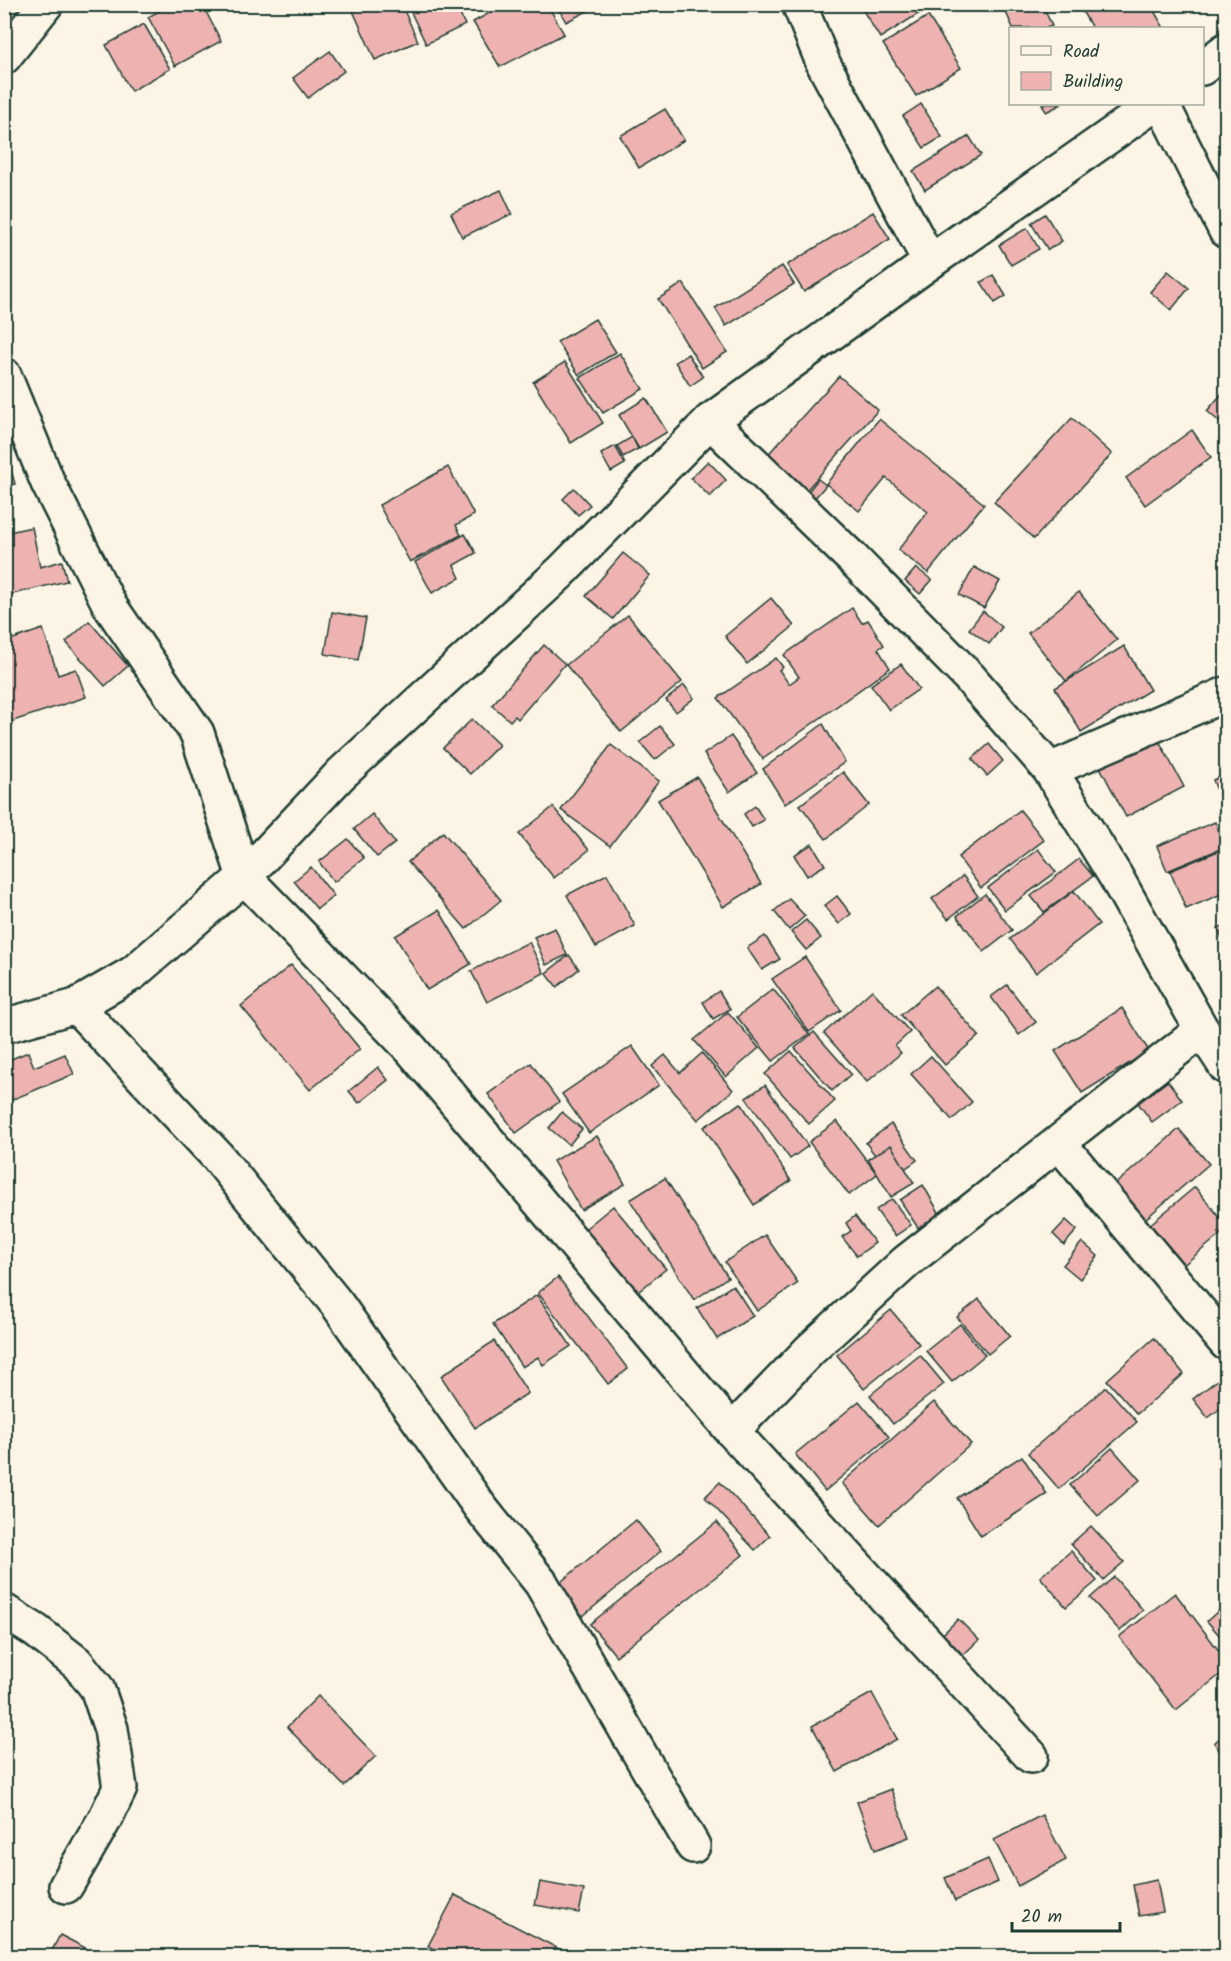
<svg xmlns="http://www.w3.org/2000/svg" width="1231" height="1961" font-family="Kalam,sans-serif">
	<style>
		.building { fill: #eeb3b1; stroke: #1f3d34; stroke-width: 1.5 }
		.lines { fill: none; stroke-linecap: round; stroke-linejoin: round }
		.street-casing { stroke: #1f3d34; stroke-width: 38 }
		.secondary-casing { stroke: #1f3d34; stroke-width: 38 }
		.street { stroke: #fcf5e5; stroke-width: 33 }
		.secondary { stroke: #fcf5e5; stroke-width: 33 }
	</style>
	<rect width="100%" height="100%" fill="#fcf5e5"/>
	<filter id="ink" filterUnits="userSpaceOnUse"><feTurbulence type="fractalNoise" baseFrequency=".0167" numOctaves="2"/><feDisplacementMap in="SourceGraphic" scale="12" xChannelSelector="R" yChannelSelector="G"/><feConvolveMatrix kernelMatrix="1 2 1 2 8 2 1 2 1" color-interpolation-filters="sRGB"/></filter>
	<g filter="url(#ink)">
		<!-- building -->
		<g class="building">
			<path d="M172,4H202L221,41L175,66L148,17Z"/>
			<path d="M350,4H401L418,41L375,60Z"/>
			<path d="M407,4H455L465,25L426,44Z"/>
			<path d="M506,4H547L564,34L500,67L473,22Z"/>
			<path d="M556,4H601L566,22Z"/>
			<path d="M859,4H934L880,38Z"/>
			<path d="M1018,4H1042L1052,26L1046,28H1013L1005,10Z"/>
			<path d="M1078,4H1150L1164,28H1092Z"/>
			<path d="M928,16L961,68L916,96L883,44Z"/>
			<path d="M144,24L170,69L131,91L106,45Z"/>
			<path d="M330,51L344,71L308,98L293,78Z"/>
			<path d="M921,104L942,137L924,148L903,116Z"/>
			<path d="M1042,104H1062L1046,112Z"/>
			<path d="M665,109L684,140L639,168L620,136Z"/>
			<path d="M969,136L981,155L925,190L913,171Z"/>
			<path d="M501,190L512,214L462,237L451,213Z"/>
			<path d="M873,212L890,239L804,292L787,265Z"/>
			<path d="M1045,214L1062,241L1048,250L1031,223Z"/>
			<path d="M1027,228L1039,249L1011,265L999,245Z"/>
			<path d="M782,266L794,284L726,326L715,308Z"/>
			<path d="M1168,271L1189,288L1171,310L1150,292Z"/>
			<path d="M993,275L1006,296L995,303L981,282Z"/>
			<path d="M683,283L727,352L702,368L658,299Z"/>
			<path d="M595,319L616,352L579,375L557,342Z"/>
			<path d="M620,353L643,389L603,413L580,378Z"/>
			<path d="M688,354L703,377L690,386L675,362Z"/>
			<path d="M565,362L603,423L571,443L533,382Z"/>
			<path d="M839,376L878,410L801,496L762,461Z"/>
			<path d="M1226,389V421L1223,425L1207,411Z"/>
			<path d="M646,398L667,432L639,449L619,415Z"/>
			<path d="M1072,418L1112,454L1034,539L994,502Z"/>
			<path d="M879,419L984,504L928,573L898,550L928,512L886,478L859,511L826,484Z"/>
			<path d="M1192,430L1211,457L1145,505L1126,478Z"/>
			<path d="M632,437L638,449L623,457L617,446Z"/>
			<path d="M615,446L625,464L611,472L601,454Z"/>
			<path d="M8,459L15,484L4,487V460Z"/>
			<path d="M708,461L726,480L710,497L691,478Z"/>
			<path d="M448,467L474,515L456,525L461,535L410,562L379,505Z"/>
			<path d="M818,479L826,485L814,499L807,493Z"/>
			<path d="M574,488L590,505L578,515L563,499Z"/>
			<path d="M32,527L40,567L62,561L67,581L4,596V533Z"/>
			<path d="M465,534L476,553L454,565L460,578L432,593L415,562Z"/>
			<path d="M623,553L650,575L613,619L586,596Z"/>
			<path d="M974,567L1000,581L984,608L959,595Z"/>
			<path d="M916,568L932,580L920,594L905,581Z"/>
			<path d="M1079,592L1117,640L1066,681L1028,633Z"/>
			<path d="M771,598L794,626L747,664L725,636Z"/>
			<path d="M852,608L862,623L868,620L884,645L878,649L890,668L763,759L718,698L776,658L783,667L779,670L789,684L799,677L784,655Z"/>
			<path d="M983,611L1002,627L989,644L969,629Z"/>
			<path d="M332,612L366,618L358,660L325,654Z"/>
			<path d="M628,615L682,682L621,732L566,665Z"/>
			<path d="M4,617L10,638L4,639Z"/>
			<path d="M89,621L128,666L105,686L66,642Z"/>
			<path d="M43,629L58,675L76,669L86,697L4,724V642Z"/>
			<path d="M544,645L565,664L518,719L515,716L510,721L492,705Z"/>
			<path d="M1124,646L1150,690L1081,732L1055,688Z"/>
			<path d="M901,664L919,689L889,710L871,685Z"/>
			<path d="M684,685L694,698L676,712L666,700Z"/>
			<path d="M472,719L499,745L470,774L443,748Z"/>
			<path d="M823,724L845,762L785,804L763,769Z"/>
			<path d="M660,726L675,744L655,760L640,742Z"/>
			<path d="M731,736L757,773L729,792L704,754Z"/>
			<path d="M1157,737L1184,787L1126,817L1100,767Z"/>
			<path d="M989,744L1003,761L987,776L972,759Z"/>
			<path d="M611,745L659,781L610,846L561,810Z"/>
			<path d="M843,772L869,805L826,839L800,805Z"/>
			<path d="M1226,774V814L1213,780Z"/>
			<path d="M697,777L761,884L723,907L658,800Z"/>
			<path d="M755,806L764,820L752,827L744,814Z"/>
			<path d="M553,807L589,850L554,878L519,834Z"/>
			<path d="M1020,810L1044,840L981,888L958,857Z"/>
			<path d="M372,814L395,843L377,857L354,829Z"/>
			<path d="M1215,822L1225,847L1167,871L1157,846Z"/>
			<path d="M443,832L501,900L466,929L408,862Z"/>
			<path d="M348,839L364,858L334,882L319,862Z"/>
			<path d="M812,844L825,865L807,876L794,855Z"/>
			<path d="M1038,849L1056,872L1005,910L988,888Z"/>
			<path d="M1223,849L1226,857V892L1186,909L1170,871Z"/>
			<path d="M1079,859L1093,876L1044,912L1031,896Z"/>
			<path d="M311,867L334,896L317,909L294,881Z"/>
			<path d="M607,874L635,926L596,947L567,895Z"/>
			<path d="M963,876L978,896L948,919L932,899Z"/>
			<path d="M1074,891L1099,924L1036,973L1010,939Z"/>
			<path d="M985,894L1012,930L984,952L957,916Z"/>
			<path d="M837,896L851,914L839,924L824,906Z"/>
			<path d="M789,899L805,916L789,930L774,911Z"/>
			<path d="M439,910L471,964L427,990L395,936Z"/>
			<path d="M806,920L821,938L806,950L791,932Z"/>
			<path d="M1226,925V949L1218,928Z"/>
			<path d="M555,928L567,955L546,965L534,937Z"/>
			<path d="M765,936L780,959L762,970L747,948Z"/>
			<path d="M529,942L544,973L487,1002L471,971Z"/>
			<path d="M569,955L579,969L557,987L546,973Z"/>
			<path d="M805,957L841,1010L809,1032L772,979Z"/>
			<path d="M291,965L360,1049L310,1090L241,1006Z"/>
			<path d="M1007,985L1036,1022L1019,1035L991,997Z"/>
			<path d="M935,986L979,1036L945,1065L901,1015Z"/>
			<path d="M773,989L809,1034L773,1061L737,1017Z"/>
			<path d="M872,990L910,1032L895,1046L901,1053L867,1082L824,1033Z"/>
			<path d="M719,991L730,1009L713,1019L703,1002Z"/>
			<path d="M1122,1008L1149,1051L1082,1093L1055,1051Z"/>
			<path d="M728,1012L759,1048L726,1077L694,1040Z"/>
			<path d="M814,1032L851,1074L832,1091L795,1048Z"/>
			<path d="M632,1046L659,1085L589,1133L562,1094Z"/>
			<path d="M791,1051L835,1101L809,1124L765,1074Z"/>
			<path d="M28,1052L34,1067L65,1054L74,1074L4,1103V1062Z"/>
			<path d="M702,1053L733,1090L698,1120L652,1066L665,1055L680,1073Z"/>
			<path d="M931,1056L972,1102L952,1120L911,1074Z"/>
			<path d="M531,1063L559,1102L516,1133L488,1094Z"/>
			<path d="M378,1067L388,1080L359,1103L349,1091Z"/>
			<path d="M1168,1081L1182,1100L1152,1122L1138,1103Z"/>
			<path d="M765,1085L808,1146L790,1159L746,1098Z"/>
			<path d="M741,1103L791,1181L754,1205L704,1127Z"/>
			<path d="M562,1112L582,1129L569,1145L549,1128Z"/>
			<path d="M837,1121L877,1174L849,1195L809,1142Z"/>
			<path d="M891,1124L917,1160L892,1178L866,1143Z"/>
			<path d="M1179,1129L1209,1164L1143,1221L1113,1186Z"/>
			<path d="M597,1136L625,1184L581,1210L553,1161Z"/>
			<path d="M891,1145L914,1183L891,1197L868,1159Z"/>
			<path d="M665,1178L728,1277L694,1300L630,1200Z"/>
			<path d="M923,1185L940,1214L918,1228L900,1200Z"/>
			<path d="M1195,1187L1226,1225V1230L1181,1267L1148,1226Z"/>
			<path d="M892,1199L911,1225L895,1236L876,1210Z"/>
			<path d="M613,1206L666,1269L633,1296L580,1233Z"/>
			<path d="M855,1216L875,1243L857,1256L842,1237L851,1231L846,1223Z"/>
			<path d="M1066,1220L1077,1230L1064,1245L1053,1234Z"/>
			<path d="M765,1235L798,1283L757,1311L725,1262Z"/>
			<path d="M1082,1242L1098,1256L1080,1279L1063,1265Z"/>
			<path d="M558,1277L628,1369L608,1384L538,1293Z"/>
			<path d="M733,1285L753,1316L717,1339L697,1308Z"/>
			<path d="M537,1295L571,1346L543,1365L538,1357L522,1367L493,1324Z"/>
			<path d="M979,1299L1010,1336L988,1354L957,1317Z"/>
			<path d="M891,1310L919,1344L864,1389L837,1355Z"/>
			<path d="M960,1324L985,1355L952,1382L926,1351Z"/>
			<path d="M1154,1338L1184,1374L1137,1414L1107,1380Z"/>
			<path d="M494,1341L528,1393L475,1428L441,1376Z"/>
			<path d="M920,1355L944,1384L893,1424L870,1395Z"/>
			<path d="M1220,1378L1226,1386V1404L1208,1418L1193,1399Z"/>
			<path d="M1106,1387L1137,1422L1059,1489L1028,1453Z"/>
			<path d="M859,1401L889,1437L825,1491L795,1454Z"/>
			<path d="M934,1402L971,1444L879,1525L842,1483Z"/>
			<path d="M1112,1448L1140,1480L1098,1516L1070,1485Z"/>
			<path d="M1022,1456L1047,1494L981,1536L957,1498Z"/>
			<path d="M720,1482L770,1536L755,1550L705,1497Z"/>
			<path d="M636,1520L661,1551L583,1616L557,1585Z"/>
			<path d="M717,1522L743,1555L616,1656L590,1624Z"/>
			<path d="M1091,1526L1124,1562L1103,1580L1071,1544Z"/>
			<path d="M1071,1551L1097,1581L1066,1607L1040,1577Z"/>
			<path d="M1114,1577L1143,1610L1120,1631L1090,1598Z"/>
			<path d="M1175,1593L1226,1660V1670L1176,1710L1119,1637Z"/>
			<path d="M1226,1604V1643L1207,1621Z"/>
			<path d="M958,1619L979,1640L963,1655L943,1634Z"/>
			<path d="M872,1693L897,1739L837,1772L812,1726Z"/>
			<path d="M318,1696L376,1756L344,1786L287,1727Z"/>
			<path d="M1226,1733V1760L1214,1743Z"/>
			<path d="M891,1789L909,1837L875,1850L857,1802Z"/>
			<path d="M1042,1815L1066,1860L1018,1886L994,1840Z"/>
			<path d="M988,1859L998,1882L955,1901L945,1878Z"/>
			<path d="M1157,1880L1163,1912L1139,1916L1133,1885Z"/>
			<path d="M540,1882L584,1890L579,1913L535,1905Z"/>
			<path d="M455,1895L563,1951L560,1956H448L428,1946Z"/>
			<path d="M60,1935L101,1956H49Z"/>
		</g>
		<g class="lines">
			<!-- street casing -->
			<g class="street-casing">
				<g id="street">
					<path d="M799,4L824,65L930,262"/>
					<path d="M4,57L46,4"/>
					<path d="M1162,104L1226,231"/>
					<path d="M4,375L48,483L110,606L197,733L244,877L411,1049L732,1431L1031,1756"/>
					<path d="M710,421L853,559L969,677L1050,770L1116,877L1202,1030L1226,1067"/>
					<path d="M1050,770L1226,694"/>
					<path d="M76,1006L217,1156L337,1304L480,1507L541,1583L693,1846"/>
					<path d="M1059,1143L1226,1343"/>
					<path d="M732,1431L810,1350L906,1262L1202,1030"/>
					<path d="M4,1611L36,1631L77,1663L97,1688L111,1729L120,1788L106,1817L66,1886"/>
				</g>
			</g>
			<!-- secondary casing -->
			<g class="secondary-casing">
				<g id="secondary">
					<path d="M1202,68L1226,50"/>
					<path d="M4,1026L76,1006L133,973L244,877L341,774L561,572L710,421L930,262L1155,104"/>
				</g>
			</g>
			<!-- street -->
			<use href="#street" class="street"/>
			<!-- secondary -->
			<use href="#secondary" class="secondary"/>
		</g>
	</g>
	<!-- margin -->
	<rect width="1231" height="1961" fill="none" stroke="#fcf5e5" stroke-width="24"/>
	<rect x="12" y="12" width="1207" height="1937" fill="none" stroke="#1f3d34" stroke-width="2" filter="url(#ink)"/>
	<!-- legend -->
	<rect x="1009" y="27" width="195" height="78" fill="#fcf5e5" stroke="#a4ab9e" stroke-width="1.5"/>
	<rect x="1021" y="46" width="30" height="9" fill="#fcf5e5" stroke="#a4ab9e" stroke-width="1.5"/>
	<text x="1063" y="57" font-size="18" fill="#1f3d34">Road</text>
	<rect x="1021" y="72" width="30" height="18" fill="#eeb3b1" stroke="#a4ab9e" stroke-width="1.5"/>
	<text x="1063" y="87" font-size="18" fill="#1f3d34">Building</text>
	<!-- scale -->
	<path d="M1012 1922v9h108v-9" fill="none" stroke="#1f3d34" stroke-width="3"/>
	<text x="1021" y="1922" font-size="18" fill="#1f3d34" stroke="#fcf5e5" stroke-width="4.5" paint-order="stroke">20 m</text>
</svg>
